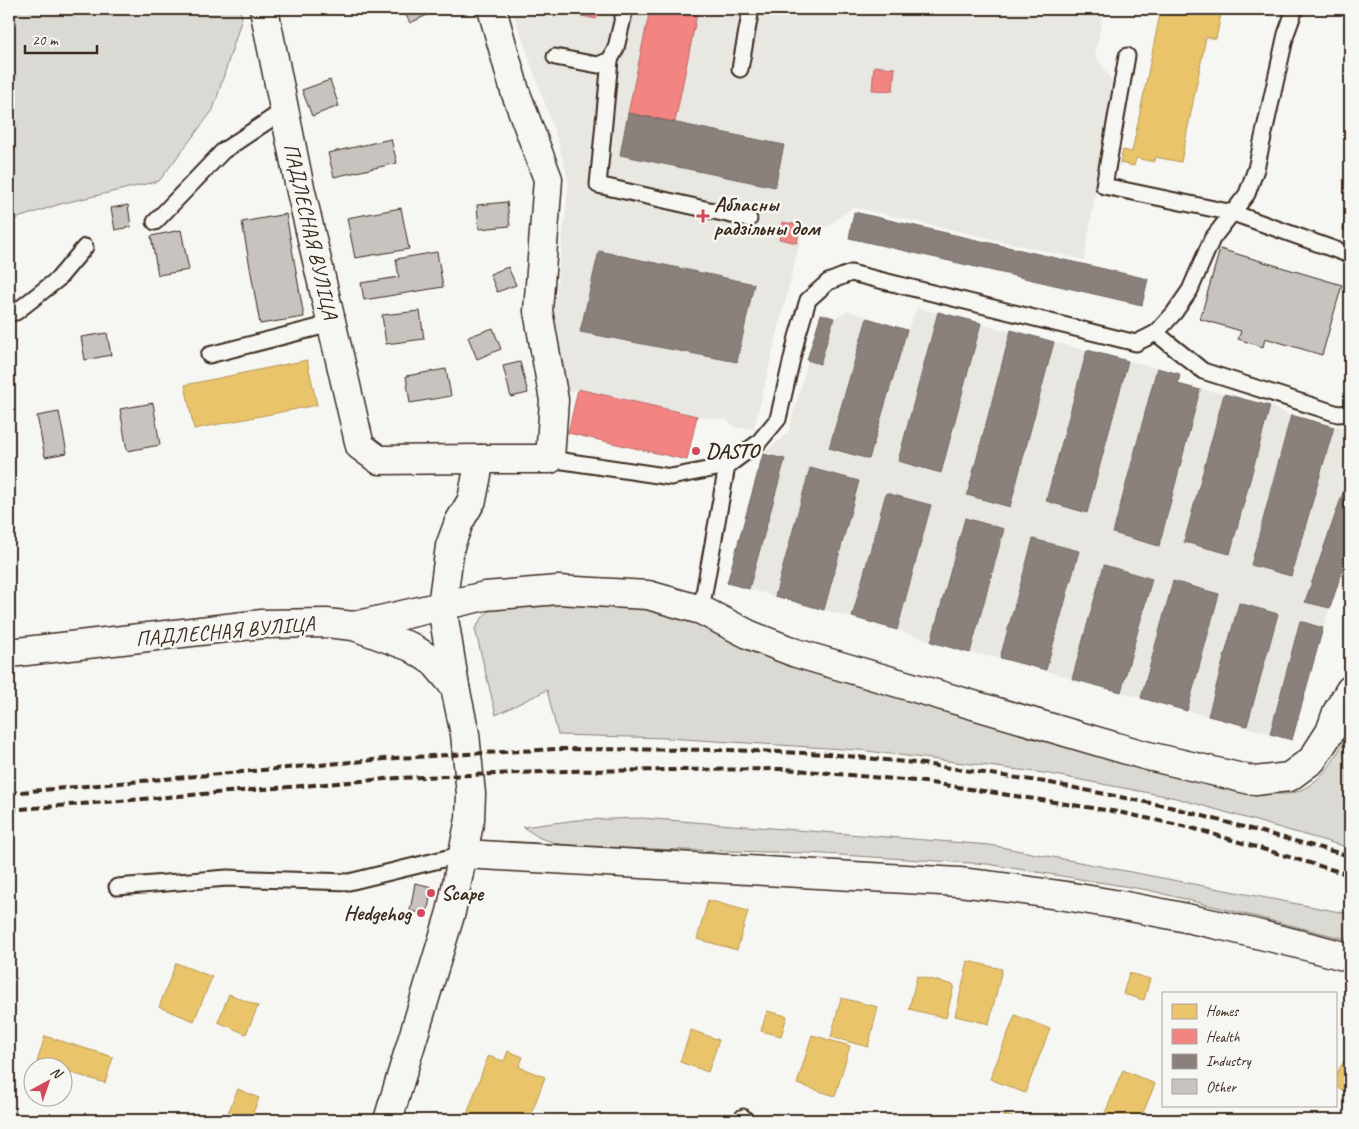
<svg xmlns="http://www.w3.org/2000/svg" width="1359" height="1129" font-family="Caveat,sans-serif">
	<style>
		.built { fill: #e8e7e2 }
		.green { fill: #dad9d3; stroke: #8a8278 }
		.homes { fill: #e9c46a; stroke: #b59653 }
		.health { fill: #f28482; stroke: #bb6964 }
		.industry { fill: #8a817c; stroke: #726760 }
		.building { fill: #c8c3be; stroke: #3b2a1e }
		.lines { fill: none; stroke-linecap: round; stroke-linejoin: round }
		.lane-casing { stroke: #3b2a1e; stroke-width: 19 }
		.street-casing { stroke: #3b2a1e; stroke-width: 31 }
		.secondary-casing { stroke: #3b2a1e; stroke-width: 31 }
		.lane { stroke: #f6f6f2; stroke-width: 15 }
		.street { stroke: #f6f6f2; stroke-width: 28 }
		.secondary { stroke: #f6f6f2; stroke-width: 28 }
		.rail { stroke: #3b2a1e; stroke-width: 4; stroke-dasharray: 8 4; stroke-linecap: butt }
		.poi-dot { fill: #d1495b; stroke: #f6f6f2; stroke-width: 2 }
		.labels { text-anchor: middle; stroke-width: 5; stroke-linejoin: round; paint-order: stroke }
		.poi-label { font-size: 21px; font-weight: bold; fill: #3b2a1e; stroke: #f6f6f2; text-anchor: start }
		.street-label { font-size: 21px; fill: #3b2a1e; stroke: #f6f6f2 }
	</style>
	<rect width="100%" height="100%" fill="#f6f6f2"/>
	<filter id="ink" filterUnits="userSpaceOnUse"><feTurbulence type="fractalNoise" baseFrequency=".02" numOctaves="2"/><feDisplacementMap in="SourceGraphic" scale="10" xChannelSelector="R" yChannelSelector="G"/><feConvolveMatrix kernelMatrix="1 2 1 2 8 2 1 2 1" color-interpolation-filters="sRGB"/></filter>
	<g filter="url(#ink)">
		<!-- built -->
		<g class="built">
			<path d="M514,9H1104L1095,55L1114,84L1084,260L853,207L828,226L803,228L754,429L737,428L727,420L697,416L578,389L565,394L550,344L569,184L558,141L513,12Z"/>
			<path d="M917,308L1180,374L1178,384L1224,394L1270,406L1291,416L1350,429V547L1323,628L1292,740L1000,658L970,653L897,630L727,583L763,454L788,433L821,314L834,318L848,311L907,330Z"/>
		</g>
		<!-- green -->
		<g class="green">
			<path d="M9,9H240L242,18L213,110L159,181L60,204L9,221Z"/>
			<path d="M506,603L640,604L1256,793C1268,793 1286,796 1296,792C1326,780 1338,755 1350,727V848L1176,798L1044,773L859,750L667,738L558,735L547,690L496,715L475,629C483,615 490,607 506,603Z"/>
			<path d="M642,818L990,845L1350,914V940L1148,890L987,864L808,853L568,847L540,838L523,827L577,820Z"/>
		</g>
		<!-- homes -->
		<g class="homes">
			<path d="M1161,9H1222L1216,39L1206,37L1181,162L1155,157L1154,162L1136,158L1134,166L1120,163L1123,150L1132,152Z"/>
			<path d="M307,360L317,405L194,429L185,385Z"/>
			<path d="M708,900L748,911L737,950L697,939Z"/>
			<path d="M968,961L1002,969L989,1024L955,1016Z"/>
			<path d="M176,963L212,977L194,1021L159,1007Z"/>
			<path d="M1129,973L1150,979L1144,1000L1123,994Z"/>
			<path d="M917,976L954,985L946,1018L909,1009Z"/>
			<path d="M229,994L258,1006L246,1034L218,1022Z"/>
			<path d="M841,998L878,1007L868,1047L831,1037Z"/>
			<path d="M767,1011L787,1016L781,1036L761,1031Z"/>
			<path d="M1015,1015L1050,1029L1025,1093L990,1079Z"/>
			<path d="M691,1030L719,1040L708,1072L680,1062Z"/>
			<path d="M812,1035L850,1046L835,1096L797,1084Z"/>
			<path d="M45,1036L113,1057L105,1083L62,1070V1066H52L37,1062Z"/>
			<path d="M508,1051L523,1057L519,1067L545,1077L529,1120H465L488,1056L504,1061Z"/>
			<path d="M1349,1052L1350,1088L1348,1093L1335,1086V1077Z"/>
			<path d="M1123,1070L1155,1084L1140,1120H1102Z"/>
			<path d="M238,1089L259,1098L250,1120L228,1113Z"/>
			<path d="M1004,1115L1023,1120H1003Z"/>
		</g>
		<!-- health -->
		<g class="health">
			<path d="M549,9H599L596,19Z"/>
			<path d="M650,9H698L675,122L628,113Z"/>
			<path d="M874,66L895,68L893,91L872,90Z"/>
			<path d="M782,222L800,225L797,243L779,239Z"/>
			<path d="M578,389L697,416L687,460L568,433Z"/>
		</g>
		<!-- industry -->
		<g class="industry">
			<path d="M628,113L784,145L775,187L620,155Z"/>
			<path d="M854,212L1148,279L1142,305L849,238Z"/>
			<path d="M599,251L754,284L737,362L580,332Z"/>
			<path d="M938,312L981,323L941,473L898,461Z"/>
			<path d="M821,314L834,318L820,364L807,360Z"/>
			<path d="M867,318L907,330L869,459L829,448Z"/>
			<path d="M1011,330L1054,342L1010,507L967,495Z"/>
			<path d="M1087,350L1128,361L1087,513L1046,501Z"/>
			<path d="M1157,368L1180,374L1178,384L1200,390L1159,546L1113,533Z"/>
			<path d="M1224,394L1270,406L1230,554L1184,542Z"/>
			<path d="M1291,415L1334,427L1291,576L1251,565Z"/>
			<path d="M763,454L785,459L749,589L727,583Z"/>
			<path d="M810,468L859,481L824,610L775,596Z"/>
			<path d="M1350,472V547L1330,608L1305,602Z"/>
			<path d="M886,493L931,505L897,630L852,617Z"/>
			<path d="M965,518L1004,529L970,653L931,642Z"/>
			<path d="M1033,539L1079,551L1046,670L1000,658Z"/>
			<path d="M1104,565L1152,579L1121,692L1072,679Z"/>
			<path d="M1173,581L1219,594L1187,711L1141,698Z"/>
			<path d="M1239,603L1278,614L1247,726L1208,716Z"/>
			<path d="M1300,621L1323,628L1292,740L1270,734Z"/>
		</g>
		<!-- building -->
		<g class="building">
			<path d="M403,9H440L410,23Z"/>
			<path d="M330,80L339,106L312,116L302,90Z"/>
			<path d="M391,139L397,163L334,177L328,153Z"/>
			<path d="M1350,183V232L1343,230Z"/>
			<path d="M507,202L510,226L479,229L477,205Z"/>
			<path d="M128,205L131,227L115,230L111,208Z"/>
			<path d="M401,208L409,249L355,258L347,218Z"/>
			<path d="M286,214L304,317L260,324L242,222Z"/>
			<path d="M181,230L189,270L158,275L151,236Z"/>
			<path d="M1220,249L1342,285L1322,355L1265,338L1263,347L1238,339L1241,331L1200,319Z"/>
			<path d="M437,252L443,287L364,300L361,283L399,277L396,259Z"/>
			<path d="M508,267L516,285L497,292L490,274Z"/>
			<path d="M420,311L424,339L386,344L382,315Z"/>
			<path d="M493,328L501,349L477,359L468,337Z"/>
			<path d="M107,333L111,355L85,360L81,337Z"/>
			<path d="M520,362L528,393L511,397L503,366Z"/>
			<path d="M446,369L451,396L410,403L406,376Z"/>
			<path d="M153,403L160,445L127,451L120,409Z"/>
			<path d="M59,412L67,453L45,457L37,416Z"/>
			<path d="M415,883L432,887L427,914L410,911Z"/>
		</g>
		<g class="lines">
			<!-- lane casing -->
			<g class="lane-casing">
				<g id="lane">
					<path d="M1127,56L1104,186L1233,213L1350,255"/>
					<path d="M555,57L598,65L610,60L616,48L625,9"/>
					<path d="M610,60L598,185L749,219"/>
					<path d="M740,69L751,9"/>
					<path d="M155,222L223,151L284,110"/>
					<path d="M9,313L16,312L58,279L85,247"/>
					<path d="M1156,333L1203,371L1338,414L1350,413"/>
					<path d="M209,355L331,324"/>
					<path d="M550,459L671,477L727,466L758,443L778,419L797,337L808,300L828,282L851,273L1136,343L1156,333L1174,313L1190,290L1212,239L1247,194L1256,169L1286,34L1295,9"/>
					<path d="M701,610L727,466"/>
					<path d="M117,887L227,878L349,882L464,854"/>
					<path d="M741,1120L743,1117"/>
				</g>
			</g>
			<!-- street casing -->
			<g class="street-casing">
				<g id="street">
					<path d="M264,9L299,183L360,446L379,460L480,459L472,500L459,522L450,546L442,606L455,687"/>
					<path d="M480,459H550L554,400L538,311L548,179L515,91L492,9"/>
					<path d="M354,626L485,596L558,590L648,595L701,610L750,635L796,653L1144,755L1255,781L1289,777L1312,760L1330,732L1337,712L1350,690"/>
					<path d="M464,854L959,882C1052,892 1142,907 1232,928C1272,938 1311,946 1350,958"/>
				</g>
			</g>
			<!-- secondary casing -->
			<g class="secondary-casing">
				<path id="secondary" d="M9,653L262,624L326,623L354,626L411,647L434,662L455,687L465,734L471,794L470,819L451,912L388,1120"/>
			</g>
			<!-- lane -->
			<use href="#lane" class="lane"/>
			<!-- street -->
			<use href="#street" class="street"/>
			<!-- secondary -->
			<use href="#secondary" class="secondary"/>
			<!-- rail -->
			<g class="rail">
				<path d="M9,793L396,758L556,749L729,750L829,754L923,764L1045,782L1170,807L1350,856"/>
				<path d="M9,810L398,778L565,771L785,769L925,782L1118,812L1192,828L1350,875"/>
			</g>
		</g>
	</g>
	<!-- markers -->
	<g class="poi-dot">
		<path d="M700.5 208.5h5v5h5v5h-5v5h-5v-5h-5v-5h5z"/>
		<circle cx="696" cy="451" r="5"/>
		<circle cx="431" cy="893" r="5"/>
		<circle cx="421" cy="913" r="5"/>
	</g>
	<g class="labels">
		<!-- poi labels -->
		<g class="poi-label">
			<text x="714" y="211">Абласны<tspan x="714" dy="24">радзільны дом</tspan></text>
			<text x="706" y="458">DASTO</text>
			<text x="441" y="900">Scape</text>
			<text x="411" y="920" text-anchor="end">Hedgehog</text>
		</g>
		<!-- street labels -->
		<g class="street-label">
			<text transform="translate(311 231) rotate(77)" y="7">ПАДЛЕСНАЯ ВУЛІЦА</text>
			<text transform="translate(225 631) rotate(-5)" y="7">ПАДЛЕСНАЯ ВУЛІЦА</text>
		</g>
	</g>
	<!-- margin -->
	<rect width="1359" height="1129" fill="none" stroke="#f6f6f2" stroke-width="30"/>
	<rect x="15" y="15" width="1329" height="1099" fill="none" stroke="#3b2a1e" stroke-width="2" filter="url(#ink)"/>
	<!-- legend -->
	<rect x="1162" y="992" width="175" height="115" fill="#f6f6f2" stroke="#aba49d"/>
	<rect x="1172" y="1004" width="25" height="15" fill="#e9c46a" stroke="#aba49d"/>
	<text x="1206" y="1016" font-size="15" fill="#3b2a1e">Homes</text>
	<rect x="1172" y="1029" width="25" height="15" fill="#f28482" stroke="#aba49d"/>
	<text x="1206" y="1042" font-size="15" fill="#3b2a1e">Health</text>
	<rect x="1172" y="1054" width="25" height="15" fill="#8a817c" stroke="#aba49d"/>
	<text x="1206" y="1066" font-size="15" fill="#3b2a1e">Industry</text>
	<rect x="1172" y="1079" width="25" height="15" fill="#c8c3be" stroke="#aba49d"/>
	<text x="1206" y="1092" font-size="15" fill="#3b2a1e">Other</text>
	<!-- north arrow -->
	<g transform="translate(48 1082) rotate(40)"><circle r="24" fill="#f6f6f2" stroke="#aba49d"/>
	<path d="M0-4L9 19L0 12L-9 19Z" fill="#d1495b"/>
	<text y="-8" font-size="14" font-weight="bold" text-anchor="middle" fill="#3b2a1e">N</text>
	</g>
	<!-- scale -->
	<path d="M25 45v8h72v-8" fill="none" stroke="#3b2a1e" stroke-width="2.5"/>
	<text x="32" y="45" font-size="15" fill="#3b2a1e" stroke="#f6f6f2" stroke-width="4" paint-order="stroke">20 m</text>
</svg>
